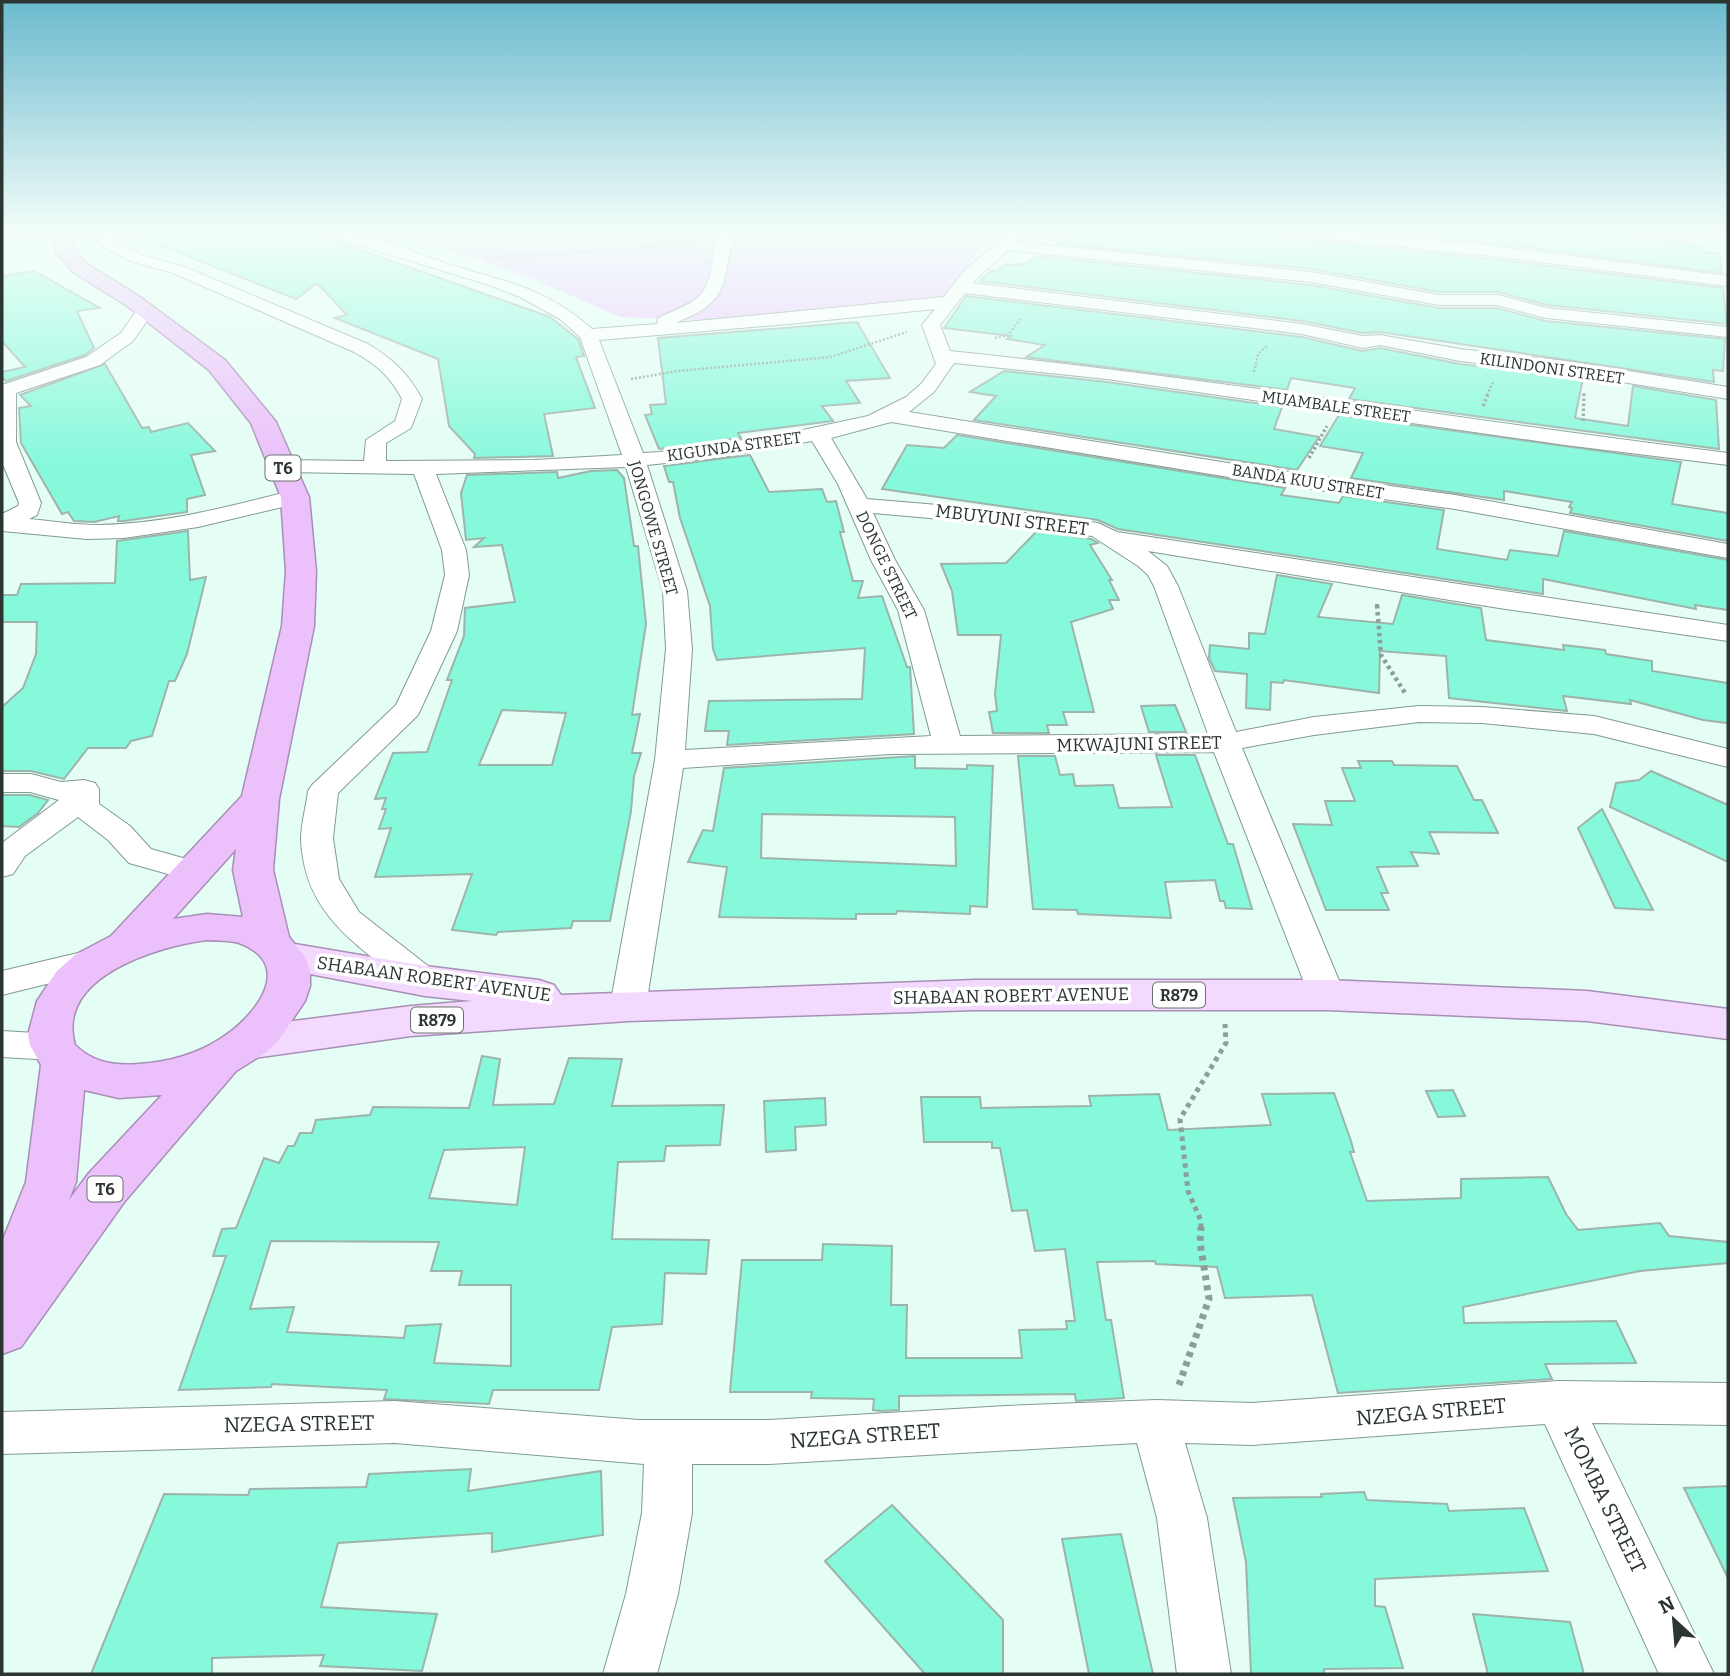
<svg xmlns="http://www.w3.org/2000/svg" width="1730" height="1676" font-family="Bitter,serif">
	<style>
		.green { fill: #eec4fe }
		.building { fill: #87f9db; stroke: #9db4ad; stroke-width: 2; fill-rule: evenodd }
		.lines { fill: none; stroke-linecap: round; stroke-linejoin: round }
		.minor-casing { stroke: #839a92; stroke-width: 2 }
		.major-casing { stroke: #a88fb5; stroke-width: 3 }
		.highway-casing { stroke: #a88fb5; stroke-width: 3 }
		.path-far4 { stroke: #8c9e98; stroke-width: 2.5; stroke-dasharray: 2 2; stroke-linecap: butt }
		.path-far3 { stroke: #8c9e98; stroke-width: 3.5; stroke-dasharray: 2.5 2.5; stroke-linecap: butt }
		.path-far2 { stroke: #8c9e98; stroke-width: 4.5; stroke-dasharray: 3.5 3.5; stroke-linecap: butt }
		.path-far1 { stroke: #8c9e98; stroke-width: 5; stroke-dasharray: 4.5 4.5; stroke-linecap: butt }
		.path { stroke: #8c9e98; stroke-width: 7; stroke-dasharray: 5 5; stroke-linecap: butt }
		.minor { fill: #fff; fill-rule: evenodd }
		.major { fill: #f3d9fd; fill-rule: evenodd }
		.highway { fill: #ebc0fb; fill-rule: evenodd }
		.labels { text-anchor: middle; stroke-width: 7; stroke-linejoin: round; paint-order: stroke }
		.far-street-label { font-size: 16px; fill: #2b3532; stroke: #fff }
		.shield { fill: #fff; stroke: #6b7270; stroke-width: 2 }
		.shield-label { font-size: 16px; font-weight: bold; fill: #2b3532 }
		.street-label { font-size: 18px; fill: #2b3532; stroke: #fff }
		.near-street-label { font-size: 21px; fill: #2b3532; stroke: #fff }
	</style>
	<rect width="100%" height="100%" fill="#e4fdf5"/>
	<!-- green -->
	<path class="green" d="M412,230H989L948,300L729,321L620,317L530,278L404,235Z"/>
	<!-- building -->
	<g class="building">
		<path d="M121,230H320L332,240L550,317L578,339L584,356L576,357L595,408L544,414L553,456L474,458L475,454L449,426L438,359L335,318L347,315L317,283L296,299Z"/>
		<path d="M1081,230H1136L1180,235L1182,231L1222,235L1224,232L1493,259L1723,288L1727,324L1547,305L1498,292H1439L1311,269L1058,244Z"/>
		<path d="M1349,230H1585L1584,232L1697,244L1696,247H1703V252L1720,254L1722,273L1493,243Z"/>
		<path d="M1038,256L1311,285L1439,308H1497L1546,321L1725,339L1723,371L1713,370L1714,382L1380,332L1363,333L1302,321L980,281L992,270L997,271L1005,265L1024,264Z"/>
		<path d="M34,271L100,308L77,311L94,348L85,355L6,381L2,377V372L25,367L2,341V276Z"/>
		<path d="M966,296L1302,337L1362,351L1380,348L1460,364L1583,378L1575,418L1628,426L1633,386L1716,400L1719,449L1349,399L1355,388L1291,378L1287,390L1026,357L1045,345L1007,339L1011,336L944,328Z"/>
		<path d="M857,322L890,378L846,381L860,403L822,406L833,421L738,433L741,438L659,449L645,415L652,414L650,405L666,404L658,338Z"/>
		<path d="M105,364L142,428L149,427L151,432L188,423L215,451L191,455L205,495L187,499V512L124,521H118L119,516L94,522L74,521L68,512L62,514L21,443L19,408L31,406L20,395Z"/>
		<path d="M1004,371L1107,382L1282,407L1274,429L1319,437L1297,470L974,420L996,396L970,392Z"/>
		<path d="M1339,415L1681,462L1672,504L1728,513V541L1570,513L1572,508L1569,507L1572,502L1504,491V500L1351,478L1363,453L1320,446Z"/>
		<path d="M957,435L1285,488L1281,495L1339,503L1343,496L1444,510L1437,549L1507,560L1510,550L1558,556L1564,531L1728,560V610L1695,605L1696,609L1543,579V594L1118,529L1098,520L882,489L907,445L944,448Z"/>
		<path d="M750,455L769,492L822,489L827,502L836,501L844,532H840L853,581H863L858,598L882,596L907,667H910L914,734L727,745L729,731H705L709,701L862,699L865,648L717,660L713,649L710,606L680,518L673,482H669L664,466Z"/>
		<path d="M617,470L624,478L634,546H638L646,624L632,715L640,714L632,753H641L634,776L631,811L610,921H573L571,928L498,932L496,935L452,930L472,874L375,877L391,828L379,829L386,809H382L386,798L375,799L393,753L427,752L452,680H447L464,636L465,608L515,602L502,545L474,547L484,538L466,540L461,493L467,475L557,472L558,478L591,471ZM502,710L566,713L552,765H479Z"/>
		<path d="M188,531L190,580L206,577L187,654L175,681H169L152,736L131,741L126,748H88L64,779L31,771H2V707L23,688L36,654L37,622H2V595H17L21,584L115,583L117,541Z"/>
		<path d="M1037,531L1091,539L1098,543L1090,545L1112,580H1109L1119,600H1109L1113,609L1071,622L1094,712H1063L1067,725H1047L1049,733H993L989,712L997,711L995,694L1001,635H958L952,591L941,564L1006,563Z"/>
		<path d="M1277,575L1332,584L1318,617L1393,624L1402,595L1481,608L1486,640L1564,650L1563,645L1605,650L1606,654L1652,661V671L1728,683V723L1703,720L1630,700L1631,704L1563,696L1567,711L1449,698L1446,656L1380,651L1379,693L1284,680L1283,683L1271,682L1270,710L1246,708L1247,674L1215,671L1209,658L1210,645L1249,649V633L1265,634Z"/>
		<path d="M1175,705L1186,732H1149L1141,706Z"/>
		<path d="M1156,755H1195L1228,844H1233L1252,909L1226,908L1224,901H1220L1215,880L1165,882L1171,918L1078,914L1077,910L1033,909L1018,756H1055L1060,775L1073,774L1075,786L1113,785L1119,808L1172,807Z"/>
		<path d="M915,756V768L967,769V765L993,766L987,907L970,906V914L897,911L896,914H856V919L719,917L727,867L688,862L703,830L713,831L724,768ZM762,814L955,817L956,866L761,858Z"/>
		<path d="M1358,761H1392L1394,765L1457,766L1474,800H1482L1498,833L1429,832L1439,854L1411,852L1418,866L1377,867L1388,893H1381L1389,910H1326L1293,824L1332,825L1325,801H1355L1342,768H1361Z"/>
		<path d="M1651,771L1728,805V862L1610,807L1616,783L1639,780Z"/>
		<path d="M2,795H30L48,800L38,813L19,827L2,826Z"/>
		<path d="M1602,809L1653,910L1615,908L1578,828Z"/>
		<path d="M482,1056L500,1059L493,1105L554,1104L569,1058L622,1059L612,1106L724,1105L720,1145L666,1146L664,1161L618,1162L612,1239L709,1240L706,1274L665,1273L662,1324L612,1327L599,1390H493L489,1404L384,1399L387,1390L272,1384L271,1387L179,1390L226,1256H213L222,1229L236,1228L264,1158L279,1163L288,1146H294L300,1133H312L316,1120L370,1115L373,1107L469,1108ZM525,1147L517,1205L429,1198L444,1150ZM271,1241L439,1242L431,1271H462L459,1285H511V1366L434,1363L441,1324L406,1326L404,1338L287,1332L294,1307L250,1309Z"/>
		<path d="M1453,1090L1465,1116L1438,1117L1426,1091Z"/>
		<path d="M1334,1093L1351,1141L1354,1152H1350L1367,1201L1461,1198V1179L1548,1177L1566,1214L1578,1230L1660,1223L1669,1236L1728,1242V1263L1640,1271L1463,1307L1464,1323L1616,1321L1636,1363L1545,1364L1552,1379L1338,1393L1312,1295L1225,1298L1217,1267L1156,1264L1155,1261L1097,1262L1106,1320H1111L1124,1398L1076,1401L1075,1394L899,1396V1410L882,1411L873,1410L874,1399L811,1398L812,1392H730L742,1260H822L823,1244L892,1246L891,1305H907L906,1358H1022L1019,1330L1067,1329L1066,1321H1075L1065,1249L1035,1251L1027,1210L1012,1211L1000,1148H992V1142H924L921,1097H980L981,1108L1091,1106L1089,1096L1159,1094L1168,1130L1271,1125L1262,1094Z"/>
		<path d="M825,1098L826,1125L795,1127L796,1150L766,1152L764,1101Z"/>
		<path d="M471,1469L468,1491L601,1471L603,1535L492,1552V1533L338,1543L321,1607L437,1614L422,1671L320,1666L324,1655L212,1658V1674H91L164,1494L248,1495L250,1489L366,1487L369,1474Z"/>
		<path d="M1728,1486V1578L1684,1488Z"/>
		<path d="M1364,1492L1367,1500L1447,1504L1449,1511L1524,1508L1548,1571L1375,1579V1606L1385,1607L1403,1668L1324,1669V1674H1251L1246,1562L1233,1498L1322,1497L1321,1494Z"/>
		<path d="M892,1505L1003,1620V1674H925L825,1561Z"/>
		<path d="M1121,1534L1153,1674H1089L1062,1539Z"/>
		<path d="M1473,1614L1570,1622L1584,1674H1488Z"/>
	</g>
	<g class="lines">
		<!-- minor casing -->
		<g class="minor-casing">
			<g id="minor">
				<path d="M95,230H110L113,240L142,255L185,267L368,344C393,359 408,373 422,399L411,428L386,443V461L534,460L622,455L580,337L560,319L520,297L489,285L333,237L324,230C365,230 404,249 442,262C502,282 543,285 592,329L657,324L658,318C671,311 687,307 698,297C716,282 708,250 723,230H739C723,253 732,284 711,303C702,312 688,317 676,323L944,297L964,271L1012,230H1028L1017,242L1311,272L1439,295H1498L1547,308L1728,327V337L1546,318L1497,305H1439L1311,282L1008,250L972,283L1302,324L1363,336L1380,335L1460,349L1566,361L1728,387V399L1566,373L1460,361L1380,345L1363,348L1302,334L965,293L940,325L950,351C1210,378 1468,421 1728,453V465L1565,445L1107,379L954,363L934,392L909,412L1253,467L1455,495L1728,544V558L1455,509L1253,481L891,422L831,438L867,499L1009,511L1098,523L1117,532L1137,535L1728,625V641L1499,608L1148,551L1167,566L1178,586L1236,732L1314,717L1419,706L1482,707L1594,716L1728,749V767L1594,734L1482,723L1419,722L1314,735L1242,748L1345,995L1340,1004L1327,1007L1314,1004L1309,995L1214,752L890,754L683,768L646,1006L641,1015L628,1018L615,1015L610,1006L655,760L666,649L663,591L626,467L436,474L466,550L469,575L457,631L418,715L338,793L333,838L339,879L359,912L437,973L443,981L437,989L425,993L413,989C359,946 304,916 301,839C301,824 306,807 308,791L312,785L396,705L431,631L445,575L442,550L414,474L282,472L274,471L271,466L274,461L282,460L364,461L366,440L395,421L402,399C390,376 377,365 354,352L173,273L130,261L100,245ZM935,309L922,325L936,364L921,384L906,397L868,416L784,434L660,452L643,453L599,340L788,324ZM812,441L838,484L871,560L898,610L931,736L685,750L692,649L687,591L647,465L722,457ZM873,513L1009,525L1092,536L1138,566L1148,575L1154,586L1208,734L960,736L924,610L895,560Z"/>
				<path d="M1276,230H1326L1493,246L1728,276V286L1493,256L1284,235Z"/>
				<path d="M1717,230H1728V235L1720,233Z"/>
				<path d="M145,306L154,311L133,341L100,365L16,393V442L41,503L37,515L29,519C52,521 75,525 99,525C166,524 230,506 295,490L303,492L306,497L303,502L295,504L198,527L124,538L87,539L2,531V514L18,506L19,503L2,462V385L86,357L121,333L139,307Z"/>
				<path d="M2,774H31L61,782L84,780L95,783L99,789V804L130,826L151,849L204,864L209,871L204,878L193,881L129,863L108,840L78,817L25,856L13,874L2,877V843L59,800L30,792H2Z"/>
				<path d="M99,948L111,952L116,960L111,968L2,995V971Z"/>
				<path d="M2,1031L53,1034L66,1038L72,1047L66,1056L53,1060L2,1057Z"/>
				<path d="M1558,1381L1728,1383V1425L1592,1423L1714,1674H1659L1545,1424L1252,1445L1185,1443L1207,1518L1231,1674H1177L1157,1518L1137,1443L769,1464H692V1513L678,1594L657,1674H603L626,1594L642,1513L644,1464L395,1443L2,1454V1412L395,1401L639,1420H769L1006,1406L1157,1400L1252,1403Z"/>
			</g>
		</g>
		<!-- major casing -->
		<g class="major-casing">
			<path id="major" d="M283,942L425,966L539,980L554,985L561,995L975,980H1327L1587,991L1728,1009V1039L1587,1021L1327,1010H975L628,1021L411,1036L247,1059L231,1054L224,1043L231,1032L247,1027L411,1006L472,1001L425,996L268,966L262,956L268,946Z"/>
		</g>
		<!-- highway casing -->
		<g class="highway-casing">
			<path id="highway" d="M48,230H66L76,251L87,264L140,297L225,360L276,422L309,497L316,571L314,626L279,799L273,870L289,937L305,957L310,971V986L305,1001L278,1041L265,1053L236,1071L125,1201L21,1347L2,1354V1242L26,1182L41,1065L30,1045L28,1035L37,1001L57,971L75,955L111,936L242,796L282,626L286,571L281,497L251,423L209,370L126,305L73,272L57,253ZM236,849L233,870L243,917L207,914L173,919ZM207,940C217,941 229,940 239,943C298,965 253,1019 220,1039C195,1055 168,1062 139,1064C115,1066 93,1063 75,1045C55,976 159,946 207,940ZM84,1090L119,1098L162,1095L89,1173L69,1200L76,1182Z"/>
		</g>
		<!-- path-far4 -->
		<g class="path-far4">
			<path d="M487,258L630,249L701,240"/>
			<path d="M995,338L1008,335L1022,317"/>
			<path d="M1254,372L1258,354L1267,346"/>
			<path d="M631,379L678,371L831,357L907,332"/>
			<path d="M1487,395L1493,382"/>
			<path d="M1584,395V391"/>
		</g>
		<!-- path-far3 -->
		<g class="path-far3">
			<path d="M1483,406L1488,394"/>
			<path d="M1583,421L1584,394"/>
			<path d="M1309,458L1327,426"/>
			<path d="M1377,604V607"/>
		</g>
		<!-- path-far2 -->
		<path class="path-far2" d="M1377,605L1381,655L1405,693"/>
		<!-- path-far1 -->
		<path class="path-far1" d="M1201,1228V1221L1188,1191L1180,1119L1226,1043L1225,1024"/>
		<!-- path -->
		<path class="path" d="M1179,1385L1209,1299L1200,1242L1201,1227"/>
		<!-- minor -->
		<use href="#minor" class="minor"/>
		<!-- major -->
		<use href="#major" class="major"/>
		<!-- highway -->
		<use href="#highway" class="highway"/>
	</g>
	<!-- sky -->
	<linearGradient id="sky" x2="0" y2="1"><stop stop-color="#6bbace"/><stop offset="0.5" stop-color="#f3fefa"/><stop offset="1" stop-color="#f3fefa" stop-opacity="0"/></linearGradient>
	<rect width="1730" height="464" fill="url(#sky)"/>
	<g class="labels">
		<!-- far-street labels -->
		<g class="far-street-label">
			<text transform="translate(1552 368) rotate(8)" y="6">KILINDONI STREET</text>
			<text transform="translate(1336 406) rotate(8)" y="6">MUAMBALE STREET</text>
			<text transform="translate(734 446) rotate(-8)" y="6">KIGUNDA STREET</text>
			<text transform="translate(1308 481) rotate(9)" y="6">BANDA KUU STREET</text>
			<text transform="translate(654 528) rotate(74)" y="6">JONGOWE STREET</text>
			<text transform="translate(887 565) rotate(64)" y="6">DONGE STREET</text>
		</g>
		<!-- shield labels -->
		<g class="shield">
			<rect x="265.5" y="455.5" width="35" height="25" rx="5"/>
			<rect x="1153" y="982.5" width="52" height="25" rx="5"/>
			<rect x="411" y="1007.5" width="52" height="25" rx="5"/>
			<rect x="87.5" y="1176.5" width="35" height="25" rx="5"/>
		</g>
		<g class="shield-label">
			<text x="283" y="474">T6</text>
			<text x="1179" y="1001">R879</text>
			<text x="437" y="1026">R879</text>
			<text x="105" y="1195">T6</text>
		</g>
		<!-- street labels -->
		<g class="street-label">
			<text transform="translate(1012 520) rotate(7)" y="6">MBUYUNI STREET</text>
			<text transform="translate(1139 744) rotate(-1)" y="6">MKWAJUNI STREET</text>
			<text transform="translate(434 979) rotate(8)" y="6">SHABAAN ROBERT AVENUE</text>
			<text transform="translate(1011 996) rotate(-1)" y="6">SHABAAN ROBERT AVENUE</text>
		</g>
		<!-- near-street labels -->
		<g class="near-street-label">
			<text transform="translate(1431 1412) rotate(-5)" y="7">NZEGA STREET</text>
			<text transform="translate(299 1424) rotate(-1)" y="7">NZEGA STREET</text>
			<text transform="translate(865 1436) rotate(-4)" y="7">NZEGA STREET</text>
			<text transform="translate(1605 1500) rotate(64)" y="7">MOMBA STREET</text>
		</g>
	</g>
	<!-- border -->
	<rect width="1730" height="1676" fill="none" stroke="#2b3532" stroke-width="7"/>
	<!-- north arrow -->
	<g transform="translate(1674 1620) rotate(334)" stroke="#ffffff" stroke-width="5" paint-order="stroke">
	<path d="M0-5L12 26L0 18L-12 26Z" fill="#2b3532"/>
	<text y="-10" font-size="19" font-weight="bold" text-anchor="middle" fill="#2b3532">N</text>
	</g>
</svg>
